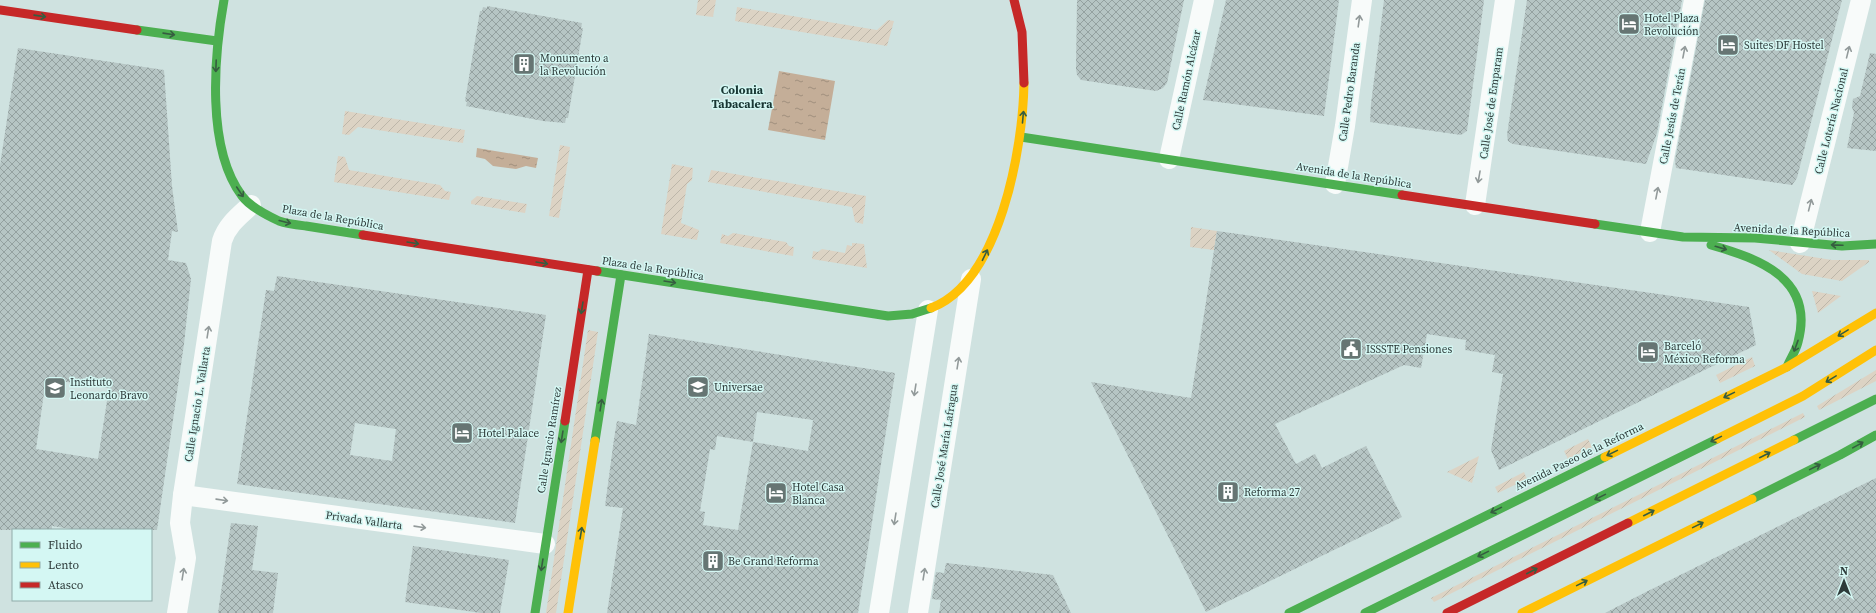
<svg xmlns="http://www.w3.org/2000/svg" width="1876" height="613" font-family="'Source Serif 4',serif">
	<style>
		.garden { fill: url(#garden-furrows) }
		.water { fill: url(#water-ripples) }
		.building { fill: url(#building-cross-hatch); fill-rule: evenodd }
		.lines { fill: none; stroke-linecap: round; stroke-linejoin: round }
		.street { stroke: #f8fbfa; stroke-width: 20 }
		.fast { stroke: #4caf50; stroke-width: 9 }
		.slow { stroke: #ffc107; stroke-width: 9 }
		.jam { stroke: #c62828; stroke-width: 9 }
		.oneway { stroke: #365d40 }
		.oneway2 { stroke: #929a9a }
		.labels { text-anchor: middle; stroke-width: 3; stroke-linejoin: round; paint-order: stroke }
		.poi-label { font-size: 11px; fill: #2d3a39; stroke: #d4f7f3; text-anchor: start }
		.street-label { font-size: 11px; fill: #2d3a39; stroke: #d4f7f3 }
		.neighbourhood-label { font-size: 12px; font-weight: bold; fill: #183633; stroke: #d4f7f3 }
	</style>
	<defs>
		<pattern id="garden-furrows" width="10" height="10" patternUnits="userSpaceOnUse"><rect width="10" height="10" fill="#dcd3c4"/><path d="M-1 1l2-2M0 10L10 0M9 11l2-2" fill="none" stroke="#bdb6a9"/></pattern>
		<pattern id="water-ripples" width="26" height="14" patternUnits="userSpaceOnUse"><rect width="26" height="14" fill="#c4ae98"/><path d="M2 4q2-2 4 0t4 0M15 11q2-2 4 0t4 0" fill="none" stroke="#a08f7d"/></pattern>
		<pattern id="building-cross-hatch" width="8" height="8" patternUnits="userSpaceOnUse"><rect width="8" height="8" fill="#b6c5c4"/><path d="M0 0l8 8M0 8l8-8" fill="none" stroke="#94a1a0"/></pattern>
	</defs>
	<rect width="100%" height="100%" fill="#cfe2e0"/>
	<!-- garden -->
	<g class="garden">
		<path d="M698,0H716L713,17L696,15Z"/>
		<path d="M737,7L877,30L888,20L894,21L887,46L735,21Z"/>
		<path d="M345,111L465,130L463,143L358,127L349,135L342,134Z"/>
		<path d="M560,145L570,147L559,218L549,216Z"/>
		<path d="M338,156L345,157L349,170L440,185L445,191L451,192L449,200L334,182Z"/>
		<path d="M672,164L693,168L692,180L687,184L681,223L699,230L697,240L661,234Z"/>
		<path d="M711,170L866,196L863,224L855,222L852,207L708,182Z"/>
		<path d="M477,196L527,204L525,213L471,204V201Z"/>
		<path d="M1191,227L1217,231L1214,250L1190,247Z"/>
		<path d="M733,233L786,242L789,246L794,247L793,256L720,243L722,234L728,236Z"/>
		<path d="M852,243L864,244L867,268L812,259L813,251L818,252L822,249L845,253L847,245L852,246Z"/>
		<path d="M1769,250L1832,260H1869V262L1842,281L1802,274Z"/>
		<path d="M1812,291L1841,296L1818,313Z"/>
		<path d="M588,330L598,332L556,613H546Z"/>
		<path d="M1752,357L1755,366L1720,383L1716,375Z"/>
		<path d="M1876,370V381L1819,410L1817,406Z"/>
		<path d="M1803,413L1805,417L1434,602L1431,598Z"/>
		<path d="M1588,439L1592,447L1568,459L1564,451Z"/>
		<path d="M1479,456L1472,483L1447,472Z"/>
		<path d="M1524,472L1527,479L1498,493L1495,487Z"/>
	</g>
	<!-- water -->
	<g class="water">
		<path d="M779,71L835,81L825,140L768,130Z"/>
		<path d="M477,148L538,158L536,168L526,166L516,169L493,166L485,159L476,157Z"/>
	</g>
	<!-- building -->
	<g class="building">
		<path d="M1077,0H1184L1167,83L1163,88L1156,91L1081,80L1077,75L1076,69Z"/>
		<path d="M1226,0H1339L1324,116L1203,100Z"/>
		<path d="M1384,0H1484L1467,131L1461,135L1370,122L1371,104Z"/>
		<path d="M1527,0H1682L1657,133L1646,164L1513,144L1508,141L1507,135Z"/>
		<path d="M1705,0H1842L1800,166L1797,178L1792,185L1676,168L1675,160Z"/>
		<path d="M487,6L582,23L581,28H583L568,118H566L565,123L543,121L466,106L467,102L465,101L480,11H482L483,7L487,8Z"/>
		<path d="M18,48L164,70L172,186L178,232L172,231L168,260L186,263L191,279L184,344L157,530H77L52,526V530H0V165ZM46,379L109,388L98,459L36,449Z"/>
		<path d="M1870,53L1876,54V151L1847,148L1854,113L1852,107L1853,99L1860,96Z"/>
		<path d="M1217,231L1749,307L1756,345L1499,470L1491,450L1503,374L1492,372L1495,355L1465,350L1466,340L1427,334L1421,368L1404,365L1275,424L1296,464L1315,454L1322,468L1366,446L1402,517L1206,612L1091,382L1191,398Z"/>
		<path d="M277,276L546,315L515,523L237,484L266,290L274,291ZM355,423L396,429L392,461L350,455Z"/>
		<path d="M649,334L895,373L858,613H607L623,508L605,506L614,439L617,421L636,425ZM757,412L813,420L808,451L753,442ZM717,436L753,442L738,530L703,525L705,512L700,511L710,449L715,450Z"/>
		<path d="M1876,478V613H1605L1646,592Z"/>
		<path d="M231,523L258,526L252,570L278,573L273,613H218Z"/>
		<path d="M413,546L509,560L500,613H481L405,602Z"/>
		<path d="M946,563L1053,575L1071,613H939L941,600L932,599L936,572L944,573Z"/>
	</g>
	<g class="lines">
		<!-- street -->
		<g class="street">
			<path d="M1169,159L1204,0"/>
			<path d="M1335,184L1345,126L1362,0"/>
			<path d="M1475,205L1505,0"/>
			<path d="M1650,232L1694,0"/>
			<path d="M1800,243L1861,0"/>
			<path d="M183,495L545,544"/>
			<path d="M177,613L186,558L180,523L183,495L222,241C227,225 239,216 251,205"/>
			<path d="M879,613L928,310"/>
			<path d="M918,613L971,279"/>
		</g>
		<!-- fast -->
		<g class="fast">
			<path d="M224,0C214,56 206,148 242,196C250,207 266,215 279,221C287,224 297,225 306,226C325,229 344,232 363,235"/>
			<path d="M137,30L217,41"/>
			<path d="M1021,137L1402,195"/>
			<path d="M1595,224L1683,237L1755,238L1842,246L1876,244"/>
			<path d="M1711,245C1760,259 1815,279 1798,342C1796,351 1790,359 1787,367"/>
			<path d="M597,271L888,316L912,314L931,308"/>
			<path d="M1794,440L1876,399"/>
			<path d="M595,441L621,275"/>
			<path d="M1752,499L1840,455L1876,435"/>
			<path d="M535,613L565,421"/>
			<path d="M1289,613L1605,457"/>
			<path d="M1365,613L1717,439"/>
		</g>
		<!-- slow -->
		<g class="slow">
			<path d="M931,308C1000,282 1023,148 1024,83"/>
			<path d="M1717,439L1803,396L1876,350"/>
			<path d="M1605,457L1787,367L1876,313"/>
			<path d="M1628,523L1794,440"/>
			<path d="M568,613L595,441"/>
			<path d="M1522,613L1752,499"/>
		</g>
		<!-- jam -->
		<g class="jam">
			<path d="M1014,0L1022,32L1024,83"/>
			<path d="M0,10L137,30"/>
			<path d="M1402,195L1595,224"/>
			<path d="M363,235L597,271"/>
			<path d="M565,421L588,270"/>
			<path d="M1447,613L1628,523"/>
		</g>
	</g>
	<!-- one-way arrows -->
	<defs><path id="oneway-shaft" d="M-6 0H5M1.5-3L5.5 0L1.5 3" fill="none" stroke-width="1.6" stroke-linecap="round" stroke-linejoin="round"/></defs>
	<g class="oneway">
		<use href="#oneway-shaft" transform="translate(40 16) rotate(8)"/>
		<use href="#oneway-shaft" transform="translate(169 34) rotate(8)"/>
		<use href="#oneway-shaft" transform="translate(216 66) rotate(92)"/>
		<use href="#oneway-shaft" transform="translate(1023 117) rotate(-85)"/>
		<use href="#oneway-shaft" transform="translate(240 192) rotate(56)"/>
		<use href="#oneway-shaft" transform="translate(285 222) rotate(14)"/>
		<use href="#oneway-shaft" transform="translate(413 243) rotate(9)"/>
		<use href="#oneway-shaft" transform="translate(1837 245) rotate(-178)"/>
		<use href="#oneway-shaft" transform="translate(1721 248) rotate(16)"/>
		<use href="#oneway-shaft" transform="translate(985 255) rotate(-64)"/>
		<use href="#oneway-shaft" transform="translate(542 263) rotate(9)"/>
		<use href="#oneway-shaft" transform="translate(670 282) rotate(9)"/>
		<use href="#oneway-shaft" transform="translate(582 308) rotate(99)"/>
		<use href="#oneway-shaft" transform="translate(1843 333) rotate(149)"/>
		<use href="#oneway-shaft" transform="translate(1796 346) rotate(110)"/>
		<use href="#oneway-shaft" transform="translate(1831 379) rotate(149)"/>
		<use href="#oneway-shaft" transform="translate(1729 395) rotate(154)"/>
		<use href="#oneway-shaft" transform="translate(601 405) rotate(-81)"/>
		<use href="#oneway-shaft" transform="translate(562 437) rotate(99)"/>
		<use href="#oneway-shaft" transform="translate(1716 439) rotate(154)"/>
		<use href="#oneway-shaft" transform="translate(1858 445) rotate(-29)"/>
		<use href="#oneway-shaft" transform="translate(1612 453) rotate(154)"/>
		<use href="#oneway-shaft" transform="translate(1765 455) rotate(-27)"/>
		<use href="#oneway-shaft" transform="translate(1815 467) rotate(-26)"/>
		<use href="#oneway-shaft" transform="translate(1600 497) rotate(154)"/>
		<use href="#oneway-shaft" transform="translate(1496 510) rotate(154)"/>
		<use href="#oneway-shaft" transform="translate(1649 513) rotate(-27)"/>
		<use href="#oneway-shaft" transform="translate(1698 525) rotate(-26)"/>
		<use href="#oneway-shaft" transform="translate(581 533) rotate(-81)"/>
		<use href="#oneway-shaft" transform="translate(1483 554) rotate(154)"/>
		<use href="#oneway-shaft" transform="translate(542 565) rotate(99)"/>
		<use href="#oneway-shaft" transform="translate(1532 571) rotate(-27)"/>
		<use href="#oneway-shaft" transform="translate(1582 583) rotate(-26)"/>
	</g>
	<g class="oneway2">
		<use href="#oneway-shaft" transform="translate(1359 21) rotate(-82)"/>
		<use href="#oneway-shaft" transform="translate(1684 52) rotate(-79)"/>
		<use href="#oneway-shaft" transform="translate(1848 52) rotate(-76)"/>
		<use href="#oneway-shaft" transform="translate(1479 177) rotate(100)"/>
		<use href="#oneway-shaft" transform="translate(1657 193) rotate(-79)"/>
		<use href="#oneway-shaft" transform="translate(1810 205) rotate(-76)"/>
		<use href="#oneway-shaft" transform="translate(208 332) rotate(-81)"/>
		<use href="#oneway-shaft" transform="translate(958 363) rotate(-81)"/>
		<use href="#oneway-shaft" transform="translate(915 390) rotate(99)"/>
		<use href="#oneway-shaft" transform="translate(222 500) rotate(8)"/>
		<use href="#oneway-shaft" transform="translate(895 519) rotate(99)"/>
		<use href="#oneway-shaft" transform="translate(420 527) rotate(8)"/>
		<use href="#oneway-shaft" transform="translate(183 574) rotate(-81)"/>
		<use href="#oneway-shaft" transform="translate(924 574) rotate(-81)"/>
	</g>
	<!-- icons -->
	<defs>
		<g id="hotel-square" transform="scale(1.15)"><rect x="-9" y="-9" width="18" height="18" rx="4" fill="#667573" stroke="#d4f7f3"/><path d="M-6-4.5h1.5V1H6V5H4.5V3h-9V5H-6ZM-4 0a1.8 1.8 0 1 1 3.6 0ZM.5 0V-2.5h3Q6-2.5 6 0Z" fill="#fff"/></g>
		<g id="building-square" transform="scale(1.15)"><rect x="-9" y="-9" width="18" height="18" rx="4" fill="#667573" stroke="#d4f7f3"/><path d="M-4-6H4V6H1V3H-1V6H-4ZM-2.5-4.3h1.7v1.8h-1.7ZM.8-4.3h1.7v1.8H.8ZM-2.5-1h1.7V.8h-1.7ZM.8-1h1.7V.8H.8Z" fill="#fff"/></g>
		<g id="civic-square" transform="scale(1.15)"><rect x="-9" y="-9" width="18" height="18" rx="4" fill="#667573" stroke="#d4f7f3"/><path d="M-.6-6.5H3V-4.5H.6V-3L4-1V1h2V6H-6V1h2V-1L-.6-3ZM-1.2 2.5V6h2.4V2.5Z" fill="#fff"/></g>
		<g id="university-square" transform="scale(1.15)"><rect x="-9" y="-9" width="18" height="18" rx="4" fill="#667573" stroke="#d4f7f3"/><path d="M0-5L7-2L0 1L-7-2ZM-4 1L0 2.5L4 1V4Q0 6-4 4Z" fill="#fff"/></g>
	</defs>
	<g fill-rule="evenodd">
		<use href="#hotel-square" x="1629" y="24"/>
		<use href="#hotel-square" x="1728" y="45"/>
		<use href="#building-square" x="524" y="64"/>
		<use href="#civic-square" x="1351" y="349"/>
		<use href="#hotel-square" x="1648" y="352"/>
		<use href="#university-square" x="698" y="387"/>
		<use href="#university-square" x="55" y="388"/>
		<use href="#hotel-square" x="462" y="433"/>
		<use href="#building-square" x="1228" y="492"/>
		<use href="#hotel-square" x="776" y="493"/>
		<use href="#building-square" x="713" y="561"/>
	</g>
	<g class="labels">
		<!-- poi labels -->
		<g class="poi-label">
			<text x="1644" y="22">Hotel Plaza<tspan x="1644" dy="13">Revolución</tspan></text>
			<text x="1744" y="49">Suites DF Hostel</text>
			<text x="540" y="62">Monumento a<tspan x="540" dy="13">la Revolución</tspan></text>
			<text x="1664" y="350">Barceló<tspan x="1664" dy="13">México Reforma</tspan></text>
			<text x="1366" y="353">ISSSTE Pensiones</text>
			<text x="70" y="386">Instituto<tspan x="70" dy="13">Leonardo Bravo</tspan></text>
			<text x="714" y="391">Universae</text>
			<text x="478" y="437">Hotel Palace</text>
			<text x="792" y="491">Hotel Casa<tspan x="792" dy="13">Blanca</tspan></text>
			<text x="1244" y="496">Reforma 27</text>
			<text x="728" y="565">Be Grand Reforma</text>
		</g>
		<!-- street labels -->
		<g class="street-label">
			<text transform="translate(1186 80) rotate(-78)" y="4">Calle Ramón Alcázar</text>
			<text transform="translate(1349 92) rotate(-82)" y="4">Calle Pedro Baranda</text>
			<text transform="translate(1491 103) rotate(-82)" y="4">Calle José de Emparam</text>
			<text transform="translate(1672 116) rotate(-79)" y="4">Calle Jesús de Terán</text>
			<text transform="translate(1831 121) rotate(-76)" y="4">Calle Lotería Nacional</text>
			<text transform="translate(1354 175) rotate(9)" y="4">Avenida de la República</text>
			<text transform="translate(333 217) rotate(10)" y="4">Plaza de la República</text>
			<text transform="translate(1792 230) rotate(3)" y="4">Avenida de la República</text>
			<text transform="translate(653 268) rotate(9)" y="4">Plaza de la República</text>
			<text transform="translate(197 404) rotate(-81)" y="4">Calle Ignacio L. Vallarta</text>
			<text transform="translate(549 440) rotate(-81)" y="4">Calle Ignacio Ramírez</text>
			<text transform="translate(944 446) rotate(-81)" y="4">Calle José María Lafragua</text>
			<text transform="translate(1579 456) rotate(-26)" y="4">Avenida Paseo de la Reforma</text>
			<text transform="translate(364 520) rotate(8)" y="4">Privada Vallarta</text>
		</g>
		<!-- neighbourhood labels -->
		<g class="neighbourhood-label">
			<text x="742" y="94">Colonia<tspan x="742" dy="14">Tabacalera</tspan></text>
		</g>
	</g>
	<!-- legend -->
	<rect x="12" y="529" width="140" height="72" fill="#d4f7f3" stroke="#91aba9"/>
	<rect x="20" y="542" width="20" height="6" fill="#4caf50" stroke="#91aba9"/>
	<text x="48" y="549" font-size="12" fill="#2d3a39">Fluido</text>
	<rect x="20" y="562" width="20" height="6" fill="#ffc107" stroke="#91aba9"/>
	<text x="48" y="569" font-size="12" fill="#2d3a39">Lento</text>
	<rect x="20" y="582" width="20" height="6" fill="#c62828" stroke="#91aba9"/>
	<text x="48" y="589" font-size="12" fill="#2d3a39">Atasco</text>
	<!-- north arrow -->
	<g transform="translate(1844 581)" stroke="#d4f7f3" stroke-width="3" paint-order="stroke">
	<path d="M0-3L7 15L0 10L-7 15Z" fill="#2d3a39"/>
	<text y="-6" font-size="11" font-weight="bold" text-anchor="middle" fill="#2d3a39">N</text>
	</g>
</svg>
